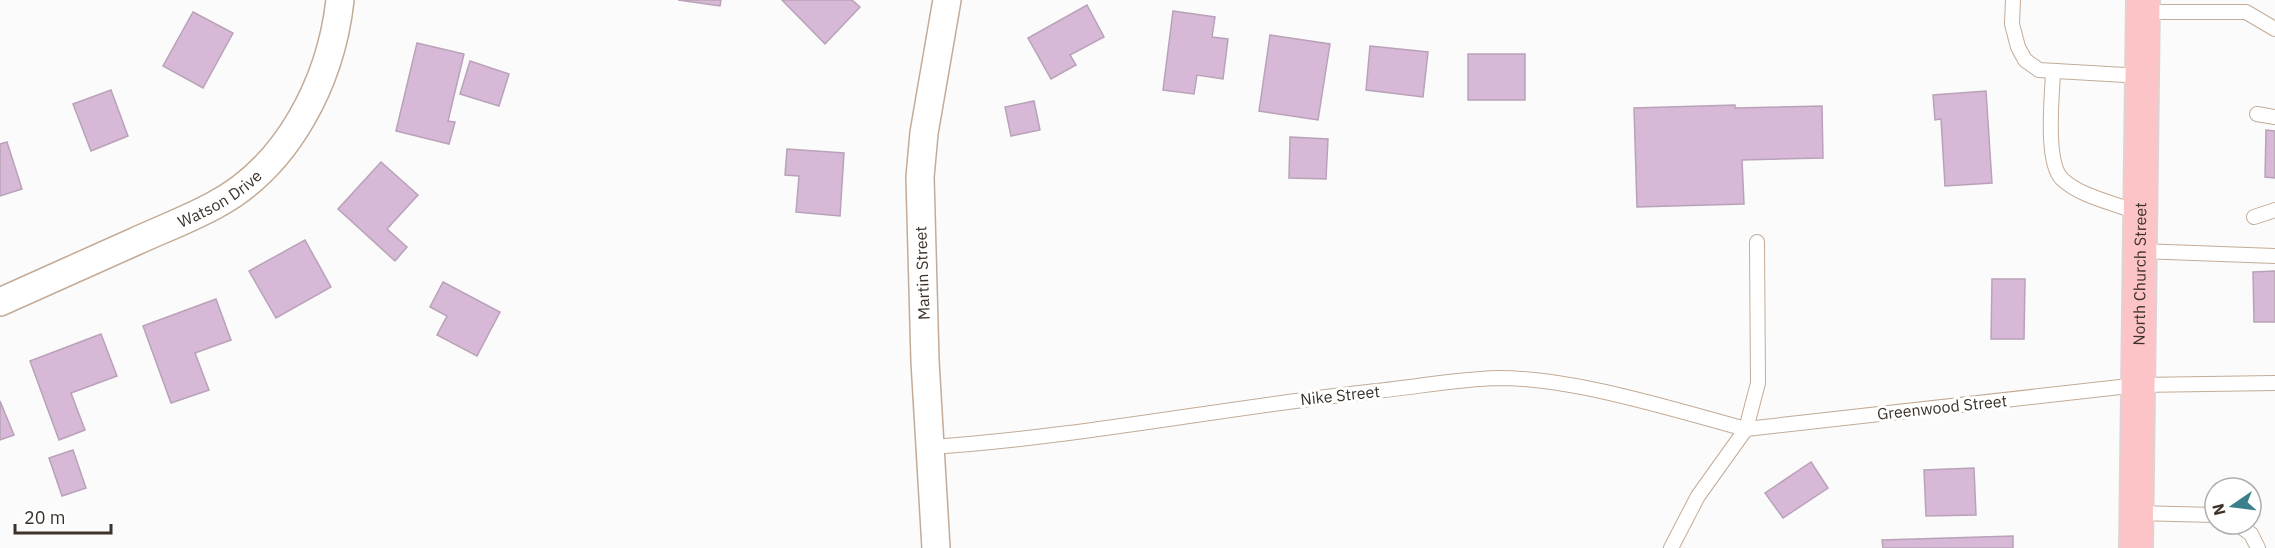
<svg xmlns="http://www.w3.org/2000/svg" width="2275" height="548" font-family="'IBM Plex Sans',sans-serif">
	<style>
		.building { fill: #d7b9d7; stroke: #b9a2b8; stroke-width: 1.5 }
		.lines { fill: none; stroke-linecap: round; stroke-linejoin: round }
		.service-casing { stroke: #c3ab96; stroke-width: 16 }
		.minor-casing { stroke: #c3ab96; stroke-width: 30 }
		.primary-casing { stroke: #d8d6d4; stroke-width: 36 }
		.service { stroke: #fff; stroke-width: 14 }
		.minor { stroke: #fff; stroke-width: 27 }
		.primary { stroke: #fdc4c7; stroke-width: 33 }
		.labels { text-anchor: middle; stroke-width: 6; stroke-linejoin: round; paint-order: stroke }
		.street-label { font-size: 16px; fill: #3c322a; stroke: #fff }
	</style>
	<rect width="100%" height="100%" fill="#fbfbfb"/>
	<!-- building -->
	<g class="building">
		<path d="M678,0H721L720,6Z"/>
		<path d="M782,0H852L860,7L825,44Z"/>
		<path d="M1087,5L1104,37L1070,55L1076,65L1051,79L1028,38Z"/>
		<path d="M1173,11L1215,17L1212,37L1228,39L1223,79L1197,75L1194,94L1163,90Z"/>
		<path d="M193,12L233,33L203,88L163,66Z"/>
		<path d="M1270,35L1330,44L1318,120L1259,111Z"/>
		<path d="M417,43L464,54L448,121L455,122L449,144L396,131Z"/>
		<path d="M1370,46L1428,52L1423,97L1366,90Z"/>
		<rect x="1468" y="54" width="57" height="46"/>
		<path d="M470,61L509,74L499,106L460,94Z"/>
		<path d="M111,90L128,136L91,151L73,104Z"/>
		<path d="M1986,91L1992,183L1945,186L1941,119L1935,120L1933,95Z"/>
		<path d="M1034,101L1040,130L1011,136L1005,107Z"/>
		<path d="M1735,105V108L1822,106L1823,158L1742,160L1744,204L1637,207L1634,108Z"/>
		<path d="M2266,130L2275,131V178L2265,177Z"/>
		<path d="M1290,137L1328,139L1326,179L1289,178Z"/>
		<path d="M7,142L22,189L0,196V144Z"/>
		<path d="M787,149L844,153L840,216L796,212L799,176L785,175Z"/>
		<path d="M381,162L418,195L387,229L407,247L395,261L338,209Z"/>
		<path d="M305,240L331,287L276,318L249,271Z"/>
		<path d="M2275,271V322H2254L2253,272Z"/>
		<path d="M1992,279H2025L2024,339H1991Z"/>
		<path d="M443,282L500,312L477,356L437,335L447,316L430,307Z"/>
		<path d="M216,299L231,340L195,353L209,390L171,403L143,326Z"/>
		<path d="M101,334L117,376L71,393L85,430L59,440L30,361Z"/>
		<path d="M0,401L14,435L0,440Z"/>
		<path d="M73,450L86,488L62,496L49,458Z"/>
		<path d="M1811,462L1828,488L1783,518L1765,493Z"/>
		<path d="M1974,468L1976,515L1926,516L1924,470Z"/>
		<path d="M2013,536V548H1883L1882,540Z"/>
	</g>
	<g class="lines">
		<!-- service casing -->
		<g class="service-casing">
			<g id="service">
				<path d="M2013,0L2012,24L2018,47L2025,60L2039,70L2142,76"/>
				<path d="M2143,12H2246L2275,29"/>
				<path d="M2053,73C2052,97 2045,162 2062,179C2081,197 2115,203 2139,213"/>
				<path d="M2257,114L2275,117"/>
				<path d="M2254,217L2275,210"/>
				<path d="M2140,251L2275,256"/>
				<path d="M931,447C1080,437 1228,407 1376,391C1416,387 1458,379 1498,378C1575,378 1671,409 1746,429L1758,383L1757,242"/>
				<path d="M2136,513L2215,515"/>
				<path d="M2237,524L2251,534L2258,548"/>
				<path d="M1671,548L1698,496L1746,429L2138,385L2275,383"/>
			</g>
		</g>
		<!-- minor casing -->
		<g class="minor-casing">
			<g id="minor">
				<path id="s1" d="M0,302C45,282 89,262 134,242C160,230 187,220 213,206C288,167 331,81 340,0"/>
				<path d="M936,548L925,361L920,177L924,133L947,0"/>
			</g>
		</g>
		<!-- primary casing -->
		<g class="primary-casing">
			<g id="primary">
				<path id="s2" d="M2136,548L2143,0"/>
			</g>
		</g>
		<!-- service -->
		<use href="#service" class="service"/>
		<!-- minor -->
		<use href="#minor" class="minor"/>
		<!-- primary -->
		<use href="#primary" class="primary"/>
	</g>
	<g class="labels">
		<!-- street labels -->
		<g class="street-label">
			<text dy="6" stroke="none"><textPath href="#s1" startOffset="243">Watson Drive</textPath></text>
			<text transform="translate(922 273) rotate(-92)" y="6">Martin Street</text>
			<text dy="6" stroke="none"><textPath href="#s2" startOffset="274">North Church Street</textPath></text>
			<text transform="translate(1340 395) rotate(-6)" y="6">Nike Street</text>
			<text transform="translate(1942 407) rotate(-6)" y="6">Greenwood Street</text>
		</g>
	</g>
	<!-- north arrow -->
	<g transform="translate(2233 506) rotate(256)"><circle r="28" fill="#ffffff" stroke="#b1adaa" stroke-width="1.5"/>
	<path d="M0-4.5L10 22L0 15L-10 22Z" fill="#39808a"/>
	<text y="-9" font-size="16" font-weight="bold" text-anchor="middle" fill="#3c322a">N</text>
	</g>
	<!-- scale -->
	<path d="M15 524v9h96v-9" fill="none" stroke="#3c322a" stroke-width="3"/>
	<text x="24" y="524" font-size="18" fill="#3c322a" stroke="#ffffff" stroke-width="4.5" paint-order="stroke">20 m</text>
</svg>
